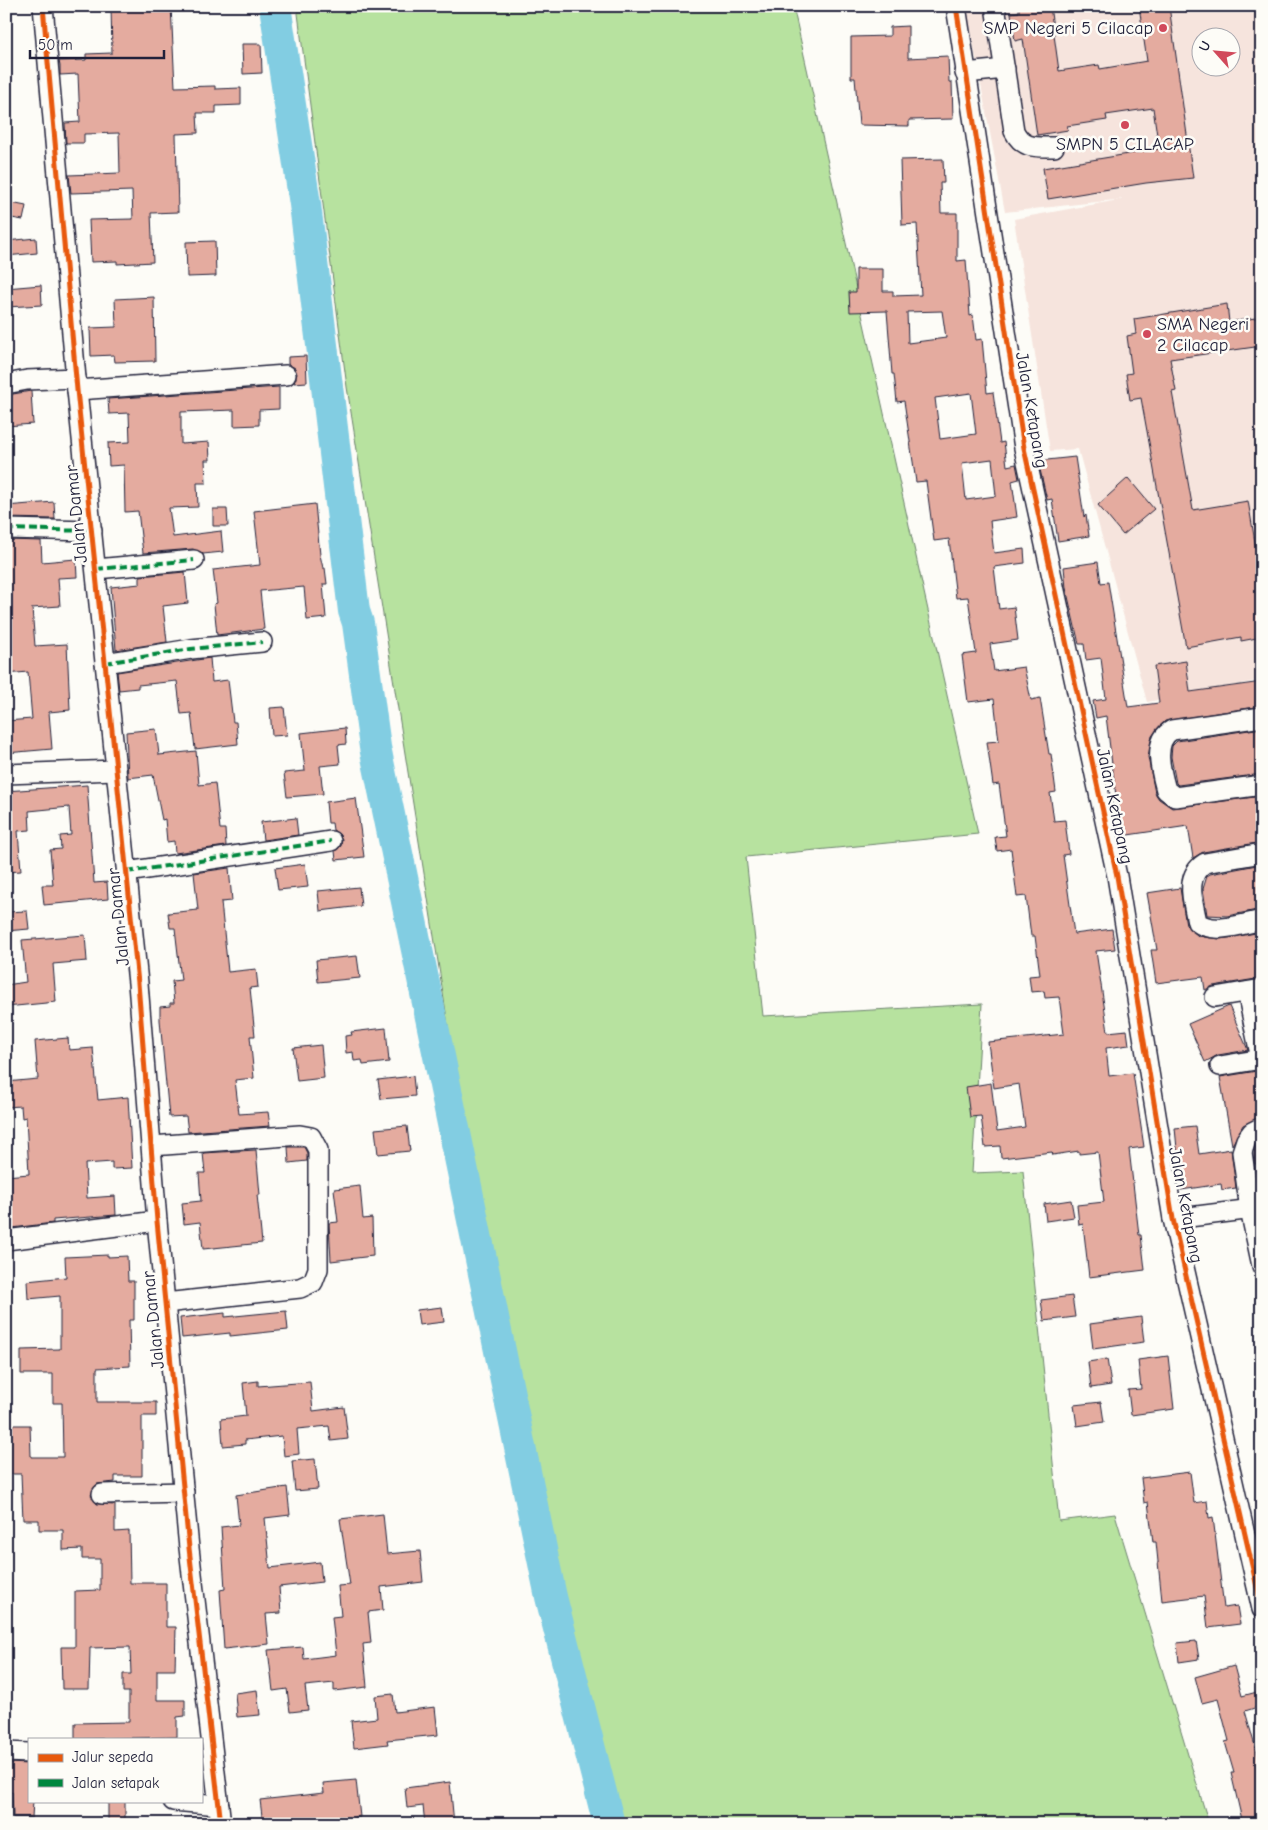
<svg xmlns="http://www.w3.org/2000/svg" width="1268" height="1830" font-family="'Comic Neue',sans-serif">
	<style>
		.built { fill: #f6e4dd; fill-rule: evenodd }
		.green { fill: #b7e29f; stroke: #6c826d }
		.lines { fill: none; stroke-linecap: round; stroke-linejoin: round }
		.river { stroke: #82cde2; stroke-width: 32 }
		.building { fill: #e4ab9f; stroke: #22223b; fill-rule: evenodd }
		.minor-casing { stroke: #22223b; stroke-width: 22 }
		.minor { stroke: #fdfcf7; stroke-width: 19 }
		.quiet { stroke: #00873e; stroke-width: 4; stroke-dasharray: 8 4; stroke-linecap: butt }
		.cycleway-casing { stroke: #fdfcf7; stroke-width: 8 }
		.cycleway { stroke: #e8590c; stroke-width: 5 }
		.poi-dot { fill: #d1495b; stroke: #fdfcf7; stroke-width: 2 }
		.labels { text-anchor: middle; stroke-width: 5; stroke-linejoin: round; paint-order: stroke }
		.poi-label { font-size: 18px; fill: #22223b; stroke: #fdfcf7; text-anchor: end }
		.street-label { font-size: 18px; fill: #22223b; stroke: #fdfcf7 }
	</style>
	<rect width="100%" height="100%" fill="#fdfcf7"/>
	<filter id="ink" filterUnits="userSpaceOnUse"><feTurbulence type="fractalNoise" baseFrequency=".02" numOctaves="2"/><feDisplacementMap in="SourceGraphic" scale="10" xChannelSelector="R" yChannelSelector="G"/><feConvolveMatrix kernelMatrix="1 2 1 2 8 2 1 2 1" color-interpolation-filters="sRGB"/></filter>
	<g filter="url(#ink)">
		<!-- built -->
		<path class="built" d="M966,6H1262V680L1147,702L1078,449L1050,451L1014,219L1124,199L1005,212ZM1200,38H1230V68H1200Z"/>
		<!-- green -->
		<path class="green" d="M297,6H793L978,834L746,857L763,1016L982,1004L972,1173L1023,1171L1059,1521L1115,1514L1209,1824H623L499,1347L347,387Z"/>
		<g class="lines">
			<!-- river -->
			<path class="river" d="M275,6L305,204L354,611L358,623L375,747L551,1597L609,1824"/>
		</g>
		<!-- building -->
		<g class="building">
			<path d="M111,6H171L175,87L215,86V89L241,88V105L216,106V113H197L198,133L176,134L178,212L151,213L153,262L117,264V261L91,262L89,220L133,219L132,191L71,193L69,175L120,173L119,133L84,134V143H66L65,123L80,122L78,74L60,75V66L59,61L86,60V54L112,53Z"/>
			<path d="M1019,6H1050L1059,71L1099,65L1100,69L1147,61L1139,6H1169L1193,178L1146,183L1048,199L1043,168L1159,149L1153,108L1106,115L1107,120L1067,126L1068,130L1037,135L1023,39L1015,41L1011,13L1019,12Z"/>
			<path d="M908,26V58L948,56L949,82H952L953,119L909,120V126L859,125L855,78H851V37L890,36V27Z"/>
			<path d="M242,44H261L262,73L243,74Z"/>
			<path d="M943,159L944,183H940L941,213H957V261L966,260L970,316L973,315L976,340L982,339L987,393L993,392L1000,443L1004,442L1007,466L1016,464L1019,479L1012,481L1017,517L990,521L994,553L1024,549L1025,563L994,567L999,609L1014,607L1018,640L990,644L994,671L1024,667L1031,700L1040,698L1049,754H1051L1056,792L1050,793L1054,821L1065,820L1069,854L1063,855L1074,934L1112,929L1115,949L1096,951L1108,1032L1127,1030L1129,1045L1106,1048L1109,1076L1133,1073L1144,1147L1129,1149L1139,1235H1141L1145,1270L1089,1277L1083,1224L1079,1225L1077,1205L1104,1202L1098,1152L1079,1154V1151L1053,1155L1052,1152L1001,1158L1000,1146L985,1147L981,1116L970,1117L966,1087L991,1083L997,1131L1025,1127L1019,1084L994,1088L988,1042L1064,1034L1059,997L1045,998L1044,991L1031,992L1029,976L1040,975L1035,936H1031L1026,896L1017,897L1011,849L997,851L995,837L1006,836L999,784L993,785L987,742L999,741L994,699L968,702L962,655L976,653L968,597L956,598L949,539L934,541L926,481L916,482L904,401L897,402L894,374H892L887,311L850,312L849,292H856V269H883V291H893V296L921,295L917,224L902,225L900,160ZM942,311L946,338L908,343L907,312ZM971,393L976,434L940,439L935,398ZM992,459L996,496L966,500L962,463Z"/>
			<path d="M6,202L26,206L23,220L6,217Z"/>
			<path d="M36,238L37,253L6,256V241Z"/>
			<path d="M215,241L216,276L187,277L186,242Z"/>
			<path d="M41,285L42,305L6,307V288Z"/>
			<path d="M154,297L155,361L115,362L114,355L91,356L90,328L116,327L115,299Z"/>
			<path d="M1227,304L1229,322L1262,317V346L1170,359L1176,391L1172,392L1193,510L1248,501L1262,583V637L1241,641V637L1186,647L1141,398L1130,400L1126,374L1132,373L1127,336L1136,334L1134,319Z"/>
			<path d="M306,356L307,382L294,383L297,374L295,368L288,364V357Z"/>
			<path d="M279,387V409L259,410V425L234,426V410L181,412V444L209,442L210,460H205L206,483H197L198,507L169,508L173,537L221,531L223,552L203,554L193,549L143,553L138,511L125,512L124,465L109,466L108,443L130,442L129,413L109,414L108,399Z"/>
			<path d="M31,391L33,424L6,426L7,395Z"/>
			<path d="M1075,457L1084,517L1086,515L1089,536L1058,541L1052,499L1047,500L1038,461Z"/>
			<path d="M1128,478L1154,509L1123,535L1098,505Z"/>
			<path d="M54,502L55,519L6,518V506Z"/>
			<path d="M315,504L320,555L323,568H325L327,584H323L326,618L307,620L304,587L260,591L264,629L217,635L214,604L217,603L213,570L260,565L254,511Z"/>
			<path d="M213,509H227L228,526H213Z"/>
			<path d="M6,540L41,541L42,562L76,559L77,577L58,578L60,606L32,608L35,646L67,644L70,710L49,712L52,749L6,753V721L32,719L28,672L6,674Z"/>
			<path d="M1098,562L1101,583L1108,582L1128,707L1159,703L1154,666L1186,661L1190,692L1262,682V706L1165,721L1152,736L1148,757L1155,793L1159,799L1172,808L1262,796V842L1203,852L1193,858L1188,826L1121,836L1106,716L1096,718L1093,701L1106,699L1101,658L1086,660L1084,644H1079L1066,588L1064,567Z"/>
			<path d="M185,572L188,603L163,606L167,642L116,650L111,587L140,584V576Z"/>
			<path d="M210,658L212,682L228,680L233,722H236L238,744L195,749L191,713L181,714L177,681L138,685V688L119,690L117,672Z"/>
			<path d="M284,707L287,735L272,736L270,708Z"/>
			<path d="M345,728L346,744L338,745L340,764L320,766L323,794L287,797L284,773L305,771L301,733Z"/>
			<path d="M1262,728V774L1178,785L1176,783L1171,757L1172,746L1177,741Z"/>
			<path d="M156,729L159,755L196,751L199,785L215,783L220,829H225L226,846L175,853L174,841L167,842L165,819L162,820L153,775L128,778L126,732Z"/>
			<path d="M87,785L94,883L107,882L108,899L44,905L42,885H53L50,850L61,849L60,836L71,835L69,807L29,811L30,830L18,831L21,871L6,872V791Z"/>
			<path d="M356,798L364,857L336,860L335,851L341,846L342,839L339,834L333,830L332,823H328L326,802Z"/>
			<path d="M296,818L298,835L263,840L261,822Z"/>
			<path d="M305,864L308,887L278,890L275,868Z"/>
			<path d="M1262,864V909L1227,916L1207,915L1203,889L1207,876L1210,874Z"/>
			<path d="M229,868L232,901L221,902L228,972L256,969L258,987L250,988L255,1036H250L254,1078L235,1080L239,1114L268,1112L270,1126L188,1132L186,1116L169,1117L160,1020V1007L170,1006V1003H174L172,981L181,980L175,928H170L168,913L198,910L194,873Z"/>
			<path d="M359,887L361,906L320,911L318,891Z"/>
			<path d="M1180,888L1186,925L1198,936L1220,939L1262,932V978L1213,986L1205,990L1203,977L1156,983L1151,950H1157L1147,893Z"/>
			<path d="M27,911L29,929L6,931V912Z"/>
			<path d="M85,935L87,961L53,964L56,1002L6,1007V985L26,982L22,940Z"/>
			<path d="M357,956L360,978L318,982L316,960Z"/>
			<path d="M1229,1006L1248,1050L1218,1055L1205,1062L1188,1024Z"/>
			<path d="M386,1028L389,1062L363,1065L362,1060L354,1061L353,1052L346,1053L345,1036L352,1035L351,1032Z"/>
			<path d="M68,1038L69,1050L93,1048L98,1100L128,1097L132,1168L112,1169V1162L85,1164L87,1198L115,1196L116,1215L53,1220V1223L12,1228L8,1197H6V1176L29,1174L26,1117L22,1118L21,1106L6,1107V1082L38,1079L35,1041Z"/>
			<path d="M321,1045L324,1078L297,1081L293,1048Z"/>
			<path d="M1257,1071L1262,1084V1116L1243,1125L1232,1145L1220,1077Z"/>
			<path d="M413,1076L415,1096L381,1099L378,1080Z"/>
			<path d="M407,1126L410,1151L378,1154L375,1129Z"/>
			<path d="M1195,1126L1199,1154L1231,1149L1236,1188L1222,1190L1221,1184L1181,1190L1175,1128Z"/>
			<path d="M1262,1140V1163L1255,1164L1254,1153L1256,1145Z"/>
			<path d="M288,1147H304L307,1153V1161L289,1163Z"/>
			<path d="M256,1150L260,1195H257L262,1243L203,1249L200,1222L184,1224L182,1203L201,1201L199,1173H205L203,1153Z"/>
			<path d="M360,1186L363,1219L372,1218L373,1256L331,1261L329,1223L338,1222L334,1189Z"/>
			<path d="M1071,1200L1074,1217L1046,1221L1044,1204Z"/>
			<path d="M108,1255V1257L127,1256L128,1281H134V1320H129L130,1366L97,1368V1402H156V1416H142V1476H115V1482L97,1484L91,1495L97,1504L115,1505V1532L129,1531L130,1583H166V1627H176L175,1670H157V1700H185V1716L177,1717V1737L75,1739V1723L129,1722V1692H123V1674H131L130,1647L90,1648L89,1689H62L61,1647H75V1591L100,1590V1559H82V1549L63,1550V1530H39V1520H23L21,1474H6V1457H9V1425H30L31,1457H63L62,1403H53V1374H21V1350L60,1349V1296L28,1299L27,1281L66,1277L65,1257Z"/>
			<path d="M1072,1296L1075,1317L1044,1321L1041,1300Z"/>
			<path d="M442,1307L444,1322L419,1325L417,1310Z"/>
			<path d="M286,1311L288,1330L230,1336V1333L182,1338L180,1318L225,1313V1317Z"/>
			<path d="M1141,1317L1144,1342L1093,1349L1090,1324Z"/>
			<path d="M1168,1356L1174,1409L1131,1415L1128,1390L1141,1389L1138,1360Z"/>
			<path d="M1107,1359L1111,1385L1091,1388L1088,1362Z"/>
			<path d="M258,1381V1386L310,1382L313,1411L344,1407L348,1439L331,1441L329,1426L297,1429L299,1454L284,1456L282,1436L245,1440V1444L223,1446L221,1419L246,1416L243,1383Z"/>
			<path d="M1101,1402L1104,1422L1077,1426L1074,1405Z"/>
			<path d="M315,1459L318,1489L295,1491L292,1461Z"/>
			<path d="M1190,1472L1194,1503L1207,1501L1209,1518L1213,1517L1224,1608L1237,1606L1240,1624L1208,1628L1204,1596L1162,1601L1156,1542H1153L1148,1502L1144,1503L1141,1478Z"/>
			<path d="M287,1487L290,1515L265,1518L270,1568L320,1562L322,1582L279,1587L281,1613L266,1614L269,1644L224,1649L220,1590L225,1589L221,1527L239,1525L236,1495Z"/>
			<path d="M383,1514L387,1554L420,1551L423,1582L381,1587L383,1610L368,1612L371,1643L363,1644L367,1687L334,1691V1683L305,1686L308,1710L290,1712L287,1689L273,1691L268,1650L303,1647L304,1659L336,1655L332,1617L341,1616L338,1586L350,1585L340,1519Z"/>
			<path d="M1196,1641L1199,1659L1179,1662L1177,1643Z"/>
			<path d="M1234,1666L1242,1696L1257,1692L1261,1706L1245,1711L1262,1771V1824H1243L1231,1773H1234L1225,1742L1229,1741L1218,1699L1202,1703L1195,1677Z"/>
			<path d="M257,1690L260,1715L237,1717L235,1693Z"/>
			<path d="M393,1694L395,1712L435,1707L438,1735L387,1740L388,1744L354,1748L351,1721L377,1718L375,1696Z"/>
			<path d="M8,1763L29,1764V1801H33L32,1817H13L12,1792L9,1793Z"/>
			<path d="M356,1780L360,1817H354L355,1824H324V1820L263,1824L260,1800L324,1793L323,1783Z"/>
			<path d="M450,1782L454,1824H425L423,1806L407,1808L405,1788Z"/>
			<rect x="108" y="1801" width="17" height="23"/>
		</g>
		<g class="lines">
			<!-- minor casing -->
			<g class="minor-casing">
				<g id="minor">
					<path d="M43,6L77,390L138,983L157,1221L189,1548L221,1824"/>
					<path d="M956,6L1024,448L1117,876L1173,1219L1262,1609"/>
					<path d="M995,6L1014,131C1023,149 1035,147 1054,147"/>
					<path d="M965,73L1005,69"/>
					<path d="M6,384L27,380L76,378"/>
					<path d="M77,390L286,375"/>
					<path d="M6,529L92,531"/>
					<path d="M96,569L194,560"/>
					<path d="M105,663L191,649L262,642"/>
					<path d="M1262,717L1172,730C1152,741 1161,772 1166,790L1175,797L1262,785"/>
					<path d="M6,774L116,770"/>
					<path d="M1262,853L1205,863C1184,876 1193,901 1197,922C1213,935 1243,924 1262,920"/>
					<path d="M127,872L331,841"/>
					<path d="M1247,992L1261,1059"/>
					<path d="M1215,997L1262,989"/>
					<path d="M1220,1066L1262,1059"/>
					<path d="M1262,1127L1252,1132L1246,1140L1242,1152L1250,1210L1262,1266"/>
					<path d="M152,1146L300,1135L311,1137L318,1150V1269L313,1282L300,1288L165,1303"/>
					<path d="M1173,1219L1261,1208"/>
					<path d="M6,1240L157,1221"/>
					<path d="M102,1494L184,1492"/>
					<path d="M6,1752L29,1753"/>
					<path d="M173,1801L219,1805"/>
				</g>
			</g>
			<!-- minor -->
			<use href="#minor" class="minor"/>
			<!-- quiet -->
			<g class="quiet">
				<path d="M6,529L92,531"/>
				<path d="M96,569L194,560"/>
				<path d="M105,663L191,649L262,642"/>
				<path d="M127,872L331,841"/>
			</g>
			<!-- cycleway casing -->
			<g class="cycleway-casing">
				<g id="cycleway">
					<path d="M43,6L77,390L138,983L157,1221L189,1548L221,1824"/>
					<path d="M956,6L1024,448L1117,876L1173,1219L1262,1609"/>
				</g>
			</g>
			<!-- cycleway -->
			<use href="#cycleway" class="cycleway"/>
		</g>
	</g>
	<!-- markers -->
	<g class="poi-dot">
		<circle cx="1163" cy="28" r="5"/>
		<circle cx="1125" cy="125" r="5"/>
		<circle cx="1147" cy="334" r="5"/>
	</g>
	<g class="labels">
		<!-- poi labels -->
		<g class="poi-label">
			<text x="1153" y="34">SMP Negeri 5 Cilacap</text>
			<text x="1125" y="150" text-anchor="middle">SMPN 5 CILACAP</text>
			<text x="1157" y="330" text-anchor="start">SMA Negeri<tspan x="1157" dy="21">2 Cilacap</tspan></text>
		</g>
		<!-- street labels -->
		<g class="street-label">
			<text transform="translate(1032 410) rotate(80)" y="6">Jalan Ketapang</text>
			<text transform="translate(76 514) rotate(-96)" y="6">Jalan Damar</text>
			<text transform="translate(1115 806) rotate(78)" y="6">Jalan Ketapang</text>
			<text transform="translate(118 917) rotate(-96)" y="6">Jalan Damar</text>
			<text transform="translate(1186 1205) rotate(79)" y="6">Jalan Ketapang</text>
			<text transform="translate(153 1320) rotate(-96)" y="6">Jalan Damar</text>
		</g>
	</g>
	<!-- margin -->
	<rect width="1268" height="1830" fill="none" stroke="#fdfcf7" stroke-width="25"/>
	<rect x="12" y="12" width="1243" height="1805" fill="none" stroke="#22223b" stroke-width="2" filter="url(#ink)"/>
	<!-- legend -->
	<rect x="28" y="1738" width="175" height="65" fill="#fdfcf7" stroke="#a5a5ac"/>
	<rect x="38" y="1754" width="25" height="8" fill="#e8590c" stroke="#a5a5ac"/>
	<text x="72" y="1762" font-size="15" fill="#22223b">Jalur sepeda</text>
	<rect x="38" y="1779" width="25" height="8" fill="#00873e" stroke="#a5a5ac"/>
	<text x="72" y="1788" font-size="15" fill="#22223b">Jalan setapak</text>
	<!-- north arrow -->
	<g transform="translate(1216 52) rotate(297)"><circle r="24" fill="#fdfcf7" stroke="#a5a5ac"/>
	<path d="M0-4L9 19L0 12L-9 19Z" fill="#d1495b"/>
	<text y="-8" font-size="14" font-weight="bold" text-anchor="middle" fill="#22223b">U</text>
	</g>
	<!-- scale -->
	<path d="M30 50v8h134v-8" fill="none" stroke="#22223b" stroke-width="2.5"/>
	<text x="38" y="50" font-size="15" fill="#22223b" stroke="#fdfcf7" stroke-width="4" paint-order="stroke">50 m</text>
</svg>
